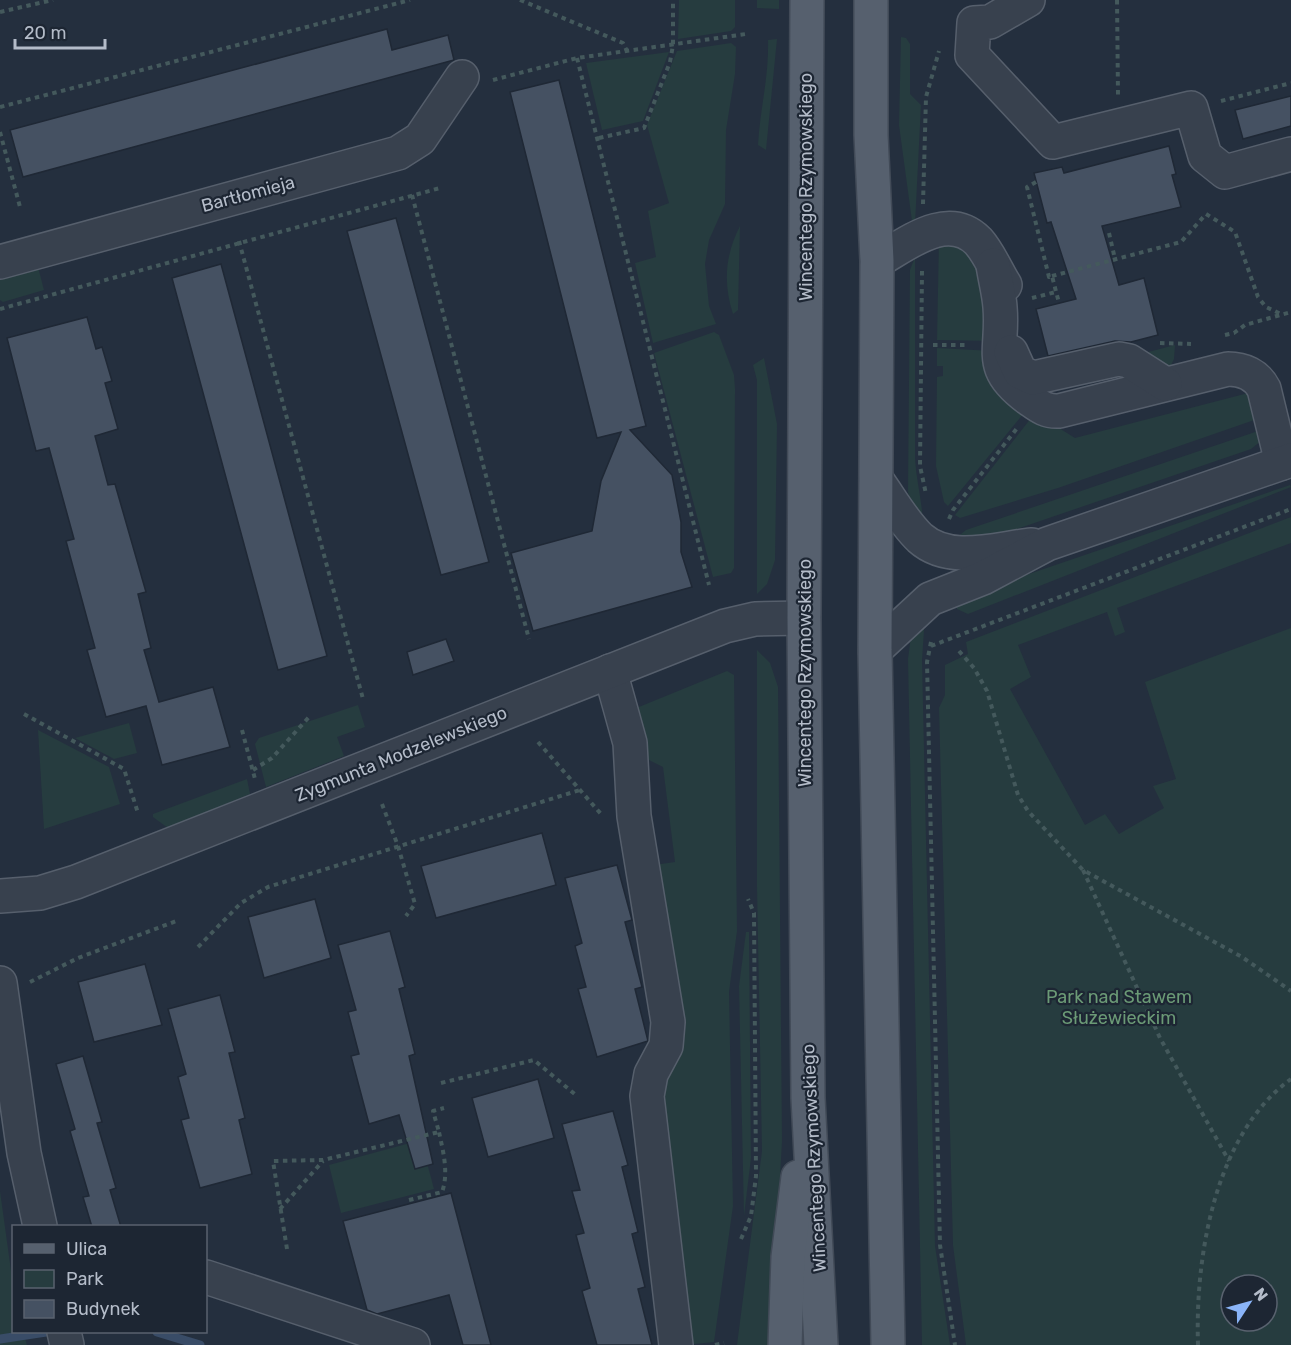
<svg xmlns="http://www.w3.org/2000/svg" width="1291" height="1345" font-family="Rubik,sans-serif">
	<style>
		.green { fill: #263c3f; fill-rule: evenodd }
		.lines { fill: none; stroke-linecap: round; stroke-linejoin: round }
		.stream { stroke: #394c67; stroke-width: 9 }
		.building { fill: #455162; stroke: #1f2835; stroke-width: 1.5 }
		.minor-casing { stroke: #565f6c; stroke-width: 36 }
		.major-casing { stroke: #414a57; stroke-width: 36 }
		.path { stroke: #44595c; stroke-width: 4; stroke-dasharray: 4.5 4.5; stroke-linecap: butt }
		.minor { stroke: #38414e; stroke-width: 33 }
		.major { stroke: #56606e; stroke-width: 33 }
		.labels { text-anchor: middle; stroke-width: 4.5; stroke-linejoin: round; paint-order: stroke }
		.street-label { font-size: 18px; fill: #b4bcc9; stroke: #1d2633 }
		.park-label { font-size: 18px; fill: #6b9a76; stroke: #1d2633 }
	</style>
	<rect width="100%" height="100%" fill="#242f3e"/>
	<!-- green -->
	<g class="green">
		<path d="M679,0H735V27L731,31L678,39Z"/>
		<path d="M757,0H779V9L757,8Z"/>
		<path d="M901,37L906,38L910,44V94L921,105L915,224L912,221L899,125Z"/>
		<path d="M777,39L766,150L758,145C760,108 769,78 768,40Z"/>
		<path d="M731,43L736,47L735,74L726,130L725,204L709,240L705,264L709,306L716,324L653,343L635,263L656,257L648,211L669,203L647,125L677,51Z"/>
		<path d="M669,52L643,121L602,130L586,63Z"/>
		<path d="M740,226L738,310L733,314C723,283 725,255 740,226Z"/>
		<path d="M939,239L952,240L976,258L994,341L937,340Z"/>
		<path d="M915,257V457C916,481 923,503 923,527L910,504L908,491L910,270Z"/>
		<path d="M38,267L44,290L3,302L0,300V278Z"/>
		<path d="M714,332L719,335L734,375L735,389L734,568L731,573L713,577L654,353Z"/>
		<path d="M1175,345L1174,359L1167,373L1137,355Z"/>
		<path d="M937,348L993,351L1028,408L948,506L944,502L936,466L937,377L943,376V366H937Z"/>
		<path d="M764,358L777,424L775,560L767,584L757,594V380L753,365Z"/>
		<path d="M1256,391L1263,417L1058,488L960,518L955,515L1035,413L1075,438Z"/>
		<path d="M1264,429L1261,441L1251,449L1002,534L971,542L956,538L966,530Z"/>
		<path d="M1290,485L1291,487L968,614L957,609L956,599Z"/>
		<path d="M1291,517V543L1117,608L1125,632L1115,636L1107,612L1018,645L1031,677L1010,689L1085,825L1105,814L1119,834L1164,808L1153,786L1176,779L1145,682L1291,628V1345H966L953,1245L939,708L945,695V665L968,654L966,642ZM1231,1285H1267V1321H1231Z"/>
		<path d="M925,615L922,660L935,1246L950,1345H922L908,659L911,636Z"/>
		<path d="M757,650L770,663L778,687L782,1141L771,1345H737L762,1151L757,887Z"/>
		<path d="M727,671L734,675L737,931L729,992L733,1206L714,1342L685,1345L656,1111L654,865L675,862L663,767L641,756L634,709Z"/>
		<path d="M358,705L365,727L337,737L344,756L266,787L255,744L259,738Z"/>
		<path d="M129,723L137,753L114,759L75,738Z"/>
		<path d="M38,730L109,767L120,804L44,829Z"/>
		<path d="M247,779L250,794L168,828L153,817V814Z"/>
		<path d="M746,932H749L751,1158L744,1216L739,986Z"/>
		<path d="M421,1140L434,1189L341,1213L329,1165Z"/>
		<path d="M0,1191L13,1285L14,1332H23L27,1345H0Z"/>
	</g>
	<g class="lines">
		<!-- stream -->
		<g class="stream">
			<path d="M157,1332L200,1345"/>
			<path d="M0,1339L46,1332"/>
		</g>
	</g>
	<!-- building -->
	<g class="building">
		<path d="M387,29L392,50L448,35L454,60L23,177L10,130Z"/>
		<path d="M559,80L646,426L630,430L672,475L681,522V552L692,587L533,631L511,553L592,531L601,481L621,432L597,438L510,92Z"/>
		<path d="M1291,96V126L1243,139L1235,110Z"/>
		<path d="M1169,146L1176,174L1172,175L1181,207L1102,226L1119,285L1144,278L1158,335L1131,342L1115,341L1048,356L1036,309L1076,299L1051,222L1047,223L1034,173L1062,167L1064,173Z"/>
		<path d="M396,218L489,562L441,575L347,231Z"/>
		<path d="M221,264L327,656L278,670L172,278Z"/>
		<path d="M87,317L96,349L102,347L112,381L105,383L118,429L95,436L108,485L115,484L146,592L138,594L151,648L144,650L159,702L213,687L230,747L162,765L146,706L106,717L87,650L95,648L66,541L74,539L49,448L36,451L7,338Z"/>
		<path d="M446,639L454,661L413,675L407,652Z"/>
		<path d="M542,833L556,885L436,918L421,866Z"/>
		<path d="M617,865L632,920L625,922L642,987L635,989L648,1041L597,1057L578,989L586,987L575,946L582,943L565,878Z"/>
		<path d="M315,899L331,958L264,978L248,917Z"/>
		<path d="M390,931L405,987L399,989L415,1054L409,1056L433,1164L415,1169L399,1115L369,1124L351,1056L359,1054L348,1012L356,1010L338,945Z"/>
		<path d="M145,964L162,1025L94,1042L78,982Z"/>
		<path d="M220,995L235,1052L229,1053L245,1118L239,1120L252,1174L200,1188L181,1120L189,1118L178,1077L186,1074L168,1009Z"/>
		<path d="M83,1056L102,1122L97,1123L116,1188L110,1190L121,1227H92L83,1197L89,1196L70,1131L75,1129L56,1064Z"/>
		<path d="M538,1079L554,1138L488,1157L472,1098Z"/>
		<path d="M613,1111L628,1165L622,1167L638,1232L632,1234L645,1287L638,1289L652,1345H597L582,1291L590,1288L576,1235L584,1233L572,1191L580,1190L562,1124Z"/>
		<path d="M451,1193L491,1345H463L449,1295L377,1314L367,1310L343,1221Z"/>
	</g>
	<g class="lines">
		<!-- minor casing -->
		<g class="minor-casing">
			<g id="minor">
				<path d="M1028,0L990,22L974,23L972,55L1053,142L1191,108L1205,156L1225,172L1291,154"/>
				<path d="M877,261C906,245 947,210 978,241C989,253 996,271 1005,285"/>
				<path d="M0,262L398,153L420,139L462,77"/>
				<path d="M993,265C995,279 999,293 1000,307C1004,352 985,367 1029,399C1039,406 1046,412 1059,411L1228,369C1243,369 1257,375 1264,389L1282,463"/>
				<path d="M1011,352L1020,372L1033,378L1119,359L1129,361L1165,384"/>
				<path d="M876,479C890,498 903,522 920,538C950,565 998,548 1032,545"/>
				<path d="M875,650L930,599L983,578L1047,544L1291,460"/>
				<path d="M610,671L630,743L634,816L668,1022L666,1046L651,1074L647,1096L676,1345"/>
				<path d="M0,896L40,893L76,882L725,626L755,619L804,618"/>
				<path d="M0,983L24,1153L40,1226"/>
				<path d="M206,1277L413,1345"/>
				<path d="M64,1332L67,1345"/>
			</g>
		</g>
		<!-- major casing -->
		<g class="major-casing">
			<g id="major">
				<path d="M807,0L804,618L808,1098L821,1345"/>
				<path d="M871,0V135L877,261L875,650L888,1345"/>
				<path d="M785,1345L788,1257L798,1177"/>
			</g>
		</g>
		<!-- path -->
		<g class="path">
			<path d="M520,0L623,43L627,51"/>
			<path d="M1117,0L1118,95"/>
			<path d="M0,12L53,0"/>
			<path d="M577,58L709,585"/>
			<path d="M493,80L577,58L746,34"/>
			<path d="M1221,101L1291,83"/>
			<path d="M0,107L410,0"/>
			<path d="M0,132L20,207"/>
			<path d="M599,138L644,128L670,62L673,45V0"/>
			<path d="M1036,182L1027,187L1049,277L1052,276L1059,303"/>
			<path d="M412,195L529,639"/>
			<path d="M923,204L926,97L939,51"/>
			<path d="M1109,233L1115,259"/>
			<path d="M239,241L363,699"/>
			<path d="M922,271L920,466L926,494"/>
			<path d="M1052,276L1181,242L1206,214L1235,232L1258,297L1266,307L1281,314"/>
			<path d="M1032,298L1056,292"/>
			<path d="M0,309L440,188"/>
			<path d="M1225,335L1234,333L1245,325L1291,312"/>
			<path d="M1160,343L1191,344"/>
			<path d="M933,345H968"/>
			<path d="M949,519L953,510L1018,427"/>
			<path d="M931,642L927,662L940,1245L955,1345"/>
			<path d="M931,646L1291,509"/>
			<path d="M959,651L974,668L987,691L1018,795L1028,811L1083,870L1242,957L1291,991"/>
			<path d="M24,714L124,769L138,813"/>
			<path d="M242,730L255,779"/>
			<path d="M538,742L601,814"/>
			<path d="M253,770L272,758L309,717"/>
			<path d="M382,804L398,846L415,904L406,916"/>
			<path d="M1083,870L1160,1038L1229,1161"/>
			<path d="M198,947L241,903L268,887L580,790"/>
			<path d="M30,982L78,958L179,920"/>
			<path d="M441,1083L534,1060L577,1096"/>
			<path d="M409,1200L442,1192C449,1173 443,1151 439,1132"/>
			<path d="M280,1209L323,1161"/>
			<path d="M741,1239L751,1216L756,1176L754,913L748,899"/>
			<path d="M287,1249L273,1161L323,1160L439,1132L433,1111L444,1108"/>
			<path d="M715,1345L724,1343"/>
			<path d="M1198,1345C1195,1256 1215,1134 1291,1079"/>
		</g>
		<!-- minor -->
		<use href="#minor" class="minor"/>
		<!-- major -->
		<use href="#major" class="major"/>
	</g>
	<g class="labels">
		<!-- street labels -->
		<g class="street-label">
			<text transform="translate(806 187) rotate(-90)" y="6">Wincentego Rzymowskiego</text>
			<text transform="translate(248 194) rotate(-15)" y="6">Bartłomieja</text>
			<text transform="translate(805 673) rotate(-90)" y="6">Wincentego Rzymowskiego</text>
			<text transform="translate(401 754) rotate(-22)" y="6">Zygmunta Modzelewskiego</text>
			<text transform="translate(814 1158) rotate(-93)" y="6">Wincentego Rzymowskiego</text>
		</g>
		<!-- park labels -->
		<g class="park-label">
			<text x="1119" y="1003">Park nad Stawem<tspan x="1119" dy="21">Służewieckim</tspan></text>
		</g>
	</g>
	<!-- legend -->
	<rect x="12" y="1225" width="195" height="108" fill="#1d2633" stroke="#59626f" stroke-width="1.5"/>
	<rect x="24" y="1244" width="30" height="9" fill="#56606e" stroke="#59626f" stroke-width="1.5"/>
	<text x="66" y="1255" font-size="18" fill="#b4bcc9">Ulica</text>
	<rect x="24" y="1270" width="30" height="18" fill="#263c3f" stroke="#59626f" stroke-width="1.5"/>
	<text x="66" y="1285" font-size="18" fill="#b4bcc9">Park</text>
	<rect x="24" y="1300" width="30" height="18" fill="#455162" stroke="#59626f" stroke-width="1.5"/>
	<text x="66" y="1315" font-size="18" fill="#b4bcc9">Budynek</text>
	<!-- north arrow -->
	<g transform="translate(1249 1303) rotate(54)"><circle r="28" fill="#1d2633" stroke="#59626f" stroke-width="1.5"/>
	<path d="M0-4.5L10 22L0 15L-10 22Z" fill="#8ab4f8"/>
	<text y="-9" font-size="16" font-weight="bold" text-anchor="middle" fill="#b4bcc9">N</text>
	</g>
	<!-- scale -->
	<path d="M15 39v9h90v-9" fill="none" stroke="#b4bcc9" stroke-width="3"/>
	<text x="24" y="39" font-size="18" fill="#b4bcc9" stroke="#1d2633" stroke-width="4.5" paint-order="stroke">20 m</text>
</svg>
